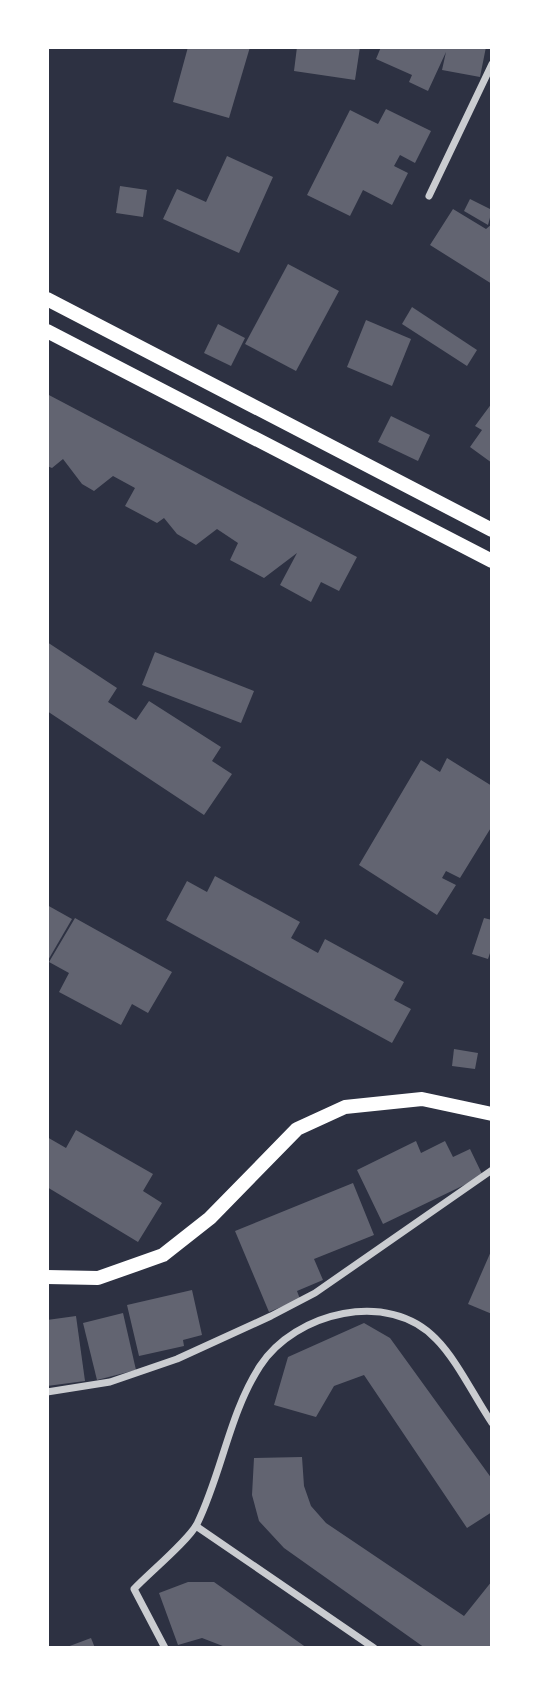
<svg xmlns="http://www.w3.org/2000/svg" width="539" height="1695" font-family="Georgia,serif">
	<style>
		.building { fill: #626471 }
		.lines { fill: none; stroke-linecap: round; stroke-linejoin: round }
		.minor { stroke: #caccd0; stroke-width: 7 }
		.secondary { stroke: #fff; stroke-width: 14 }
	</style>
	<rect width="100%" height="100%" fill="#2d3142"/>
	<!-- building -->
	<g class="building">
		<path d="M188,47H250L229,118L173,102Z"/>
		<path d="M297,47H360L355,80L294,71Z"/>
		<path d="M381,47H486L480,77L442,70L446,52L428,91L409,82L412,75L376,59Z"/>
		<path d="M386,109L431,131L415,163L400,155L394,166L408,173L392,205L363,190L350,216L307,195L350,110L378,124Z"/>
		<path d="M227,156L273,177L239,253L163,219L177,189L206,202Z"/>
		<path d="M120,186L147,190L143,217L116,213Z"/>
		<path d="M470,199L492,210L488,225L464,211Z"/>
		<path d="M453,209L486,229L492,224V284L430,245Z"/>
		<path d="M288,264L339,291L296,371L245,344Z"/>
		<path d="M412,307L477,350L467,366L402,324Z"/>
		<path d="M366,320L411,339L392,386L347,367Z"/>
		<path d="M218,324L245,338L231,366L204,353Z"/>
		<path d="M47,394L357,557L339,591L321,582L311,602L280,585L297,553L264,578L230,560L238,543L217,529L196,545L177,534L164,518L157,523L125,506L135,488L113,476L94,491L82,484L63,459L52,468L47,466Z"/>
		<path d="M492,403V463L470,447L482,430L475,426Z"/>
		<path d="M391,416L430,435L418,461L378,442Z"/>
		<path d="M47,642L117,688L108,702L136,720L149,701L221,747L212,761L232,774L204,815L47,711Z"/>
		<path d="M155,652L254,691L241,723L142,685Z"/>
		<path d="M447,758L492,786V826L460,878L446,871L442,878L456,885L437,915L359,865L421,760L440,772Z"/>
		<path d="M215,876L300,922L291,938L318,953L325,939L404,982L394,1000L411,1009L392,1043L166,920L187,881L207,892Z"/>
		<path d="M47,905L72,919L47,962Z"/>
		<path d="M75,918L172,972L148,1013L132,1004L121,1025L59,992L69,973L49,962Z"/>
		<path d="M484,918L492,920V947L488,959L472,954Z"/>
		<path d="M454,1049L478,1053L475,1069L452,1066Z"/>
		<path d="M76,1130L153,1174L143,1191L162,1203L138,1242L47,1187V1137L66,1148Z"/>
		<path d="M416,1141L421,1153L445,1141L453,1157L470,1149L483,1176L383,1224L357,1170Z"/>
		<path d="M353,1183L374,1235L314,1259L323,1280L297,1291L300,1299L269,1312L235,1231Z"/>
		<path d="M492,1249V1314L468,1304Z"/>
		<path d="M192,1290L202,1335L183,1340L184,1346L139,1356L127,1305Z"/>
		<path d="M123,1313L136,1370L97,1380L83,1323Z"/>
		<path d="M76,1316L85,1381L47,1386V1320Z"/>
		<path d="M364,1323L390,1338L492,1479V1512L467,1528L364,1375L334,1386L316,1417L274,1405L288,1357Z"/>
		<path d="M302,1457L304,1486L311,1506L326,1523L464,1616L492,1581V1648H425L284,1548L259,1521L252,1495L254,1458Z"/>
		<path d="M188,1582H214L307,1648H228L202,1638L178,1645L159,1593Z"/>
		<path d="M91,1638L95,1648H67V1647Z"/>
	</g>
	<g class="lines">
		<!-- minor -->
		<g class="minor">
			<path d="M429,196L492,64"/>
			<path d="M47,1392L110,1382L177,1359L271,1316L315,1293L492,1170"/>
			<path d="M196,1526L374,1648"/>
			<path d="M165,1648L134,1589C149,1573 188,1541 197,1524C222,1473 229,1414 260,1366C295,1312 389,1289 436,1339C457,1360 475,1398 492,1423"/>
		</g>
		<!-- secondary -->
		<g class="secondary">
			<path d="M47,299L492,530"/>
			<path d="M47,331L492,561"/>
			<path d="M47,1277L98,1278L163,1255L210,1218L297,1129L345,1107L422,1099L492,1114"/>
		</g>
	</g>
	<!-- border -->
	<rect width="539" height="1695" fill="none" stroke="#ffffff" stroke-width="98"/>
</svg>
